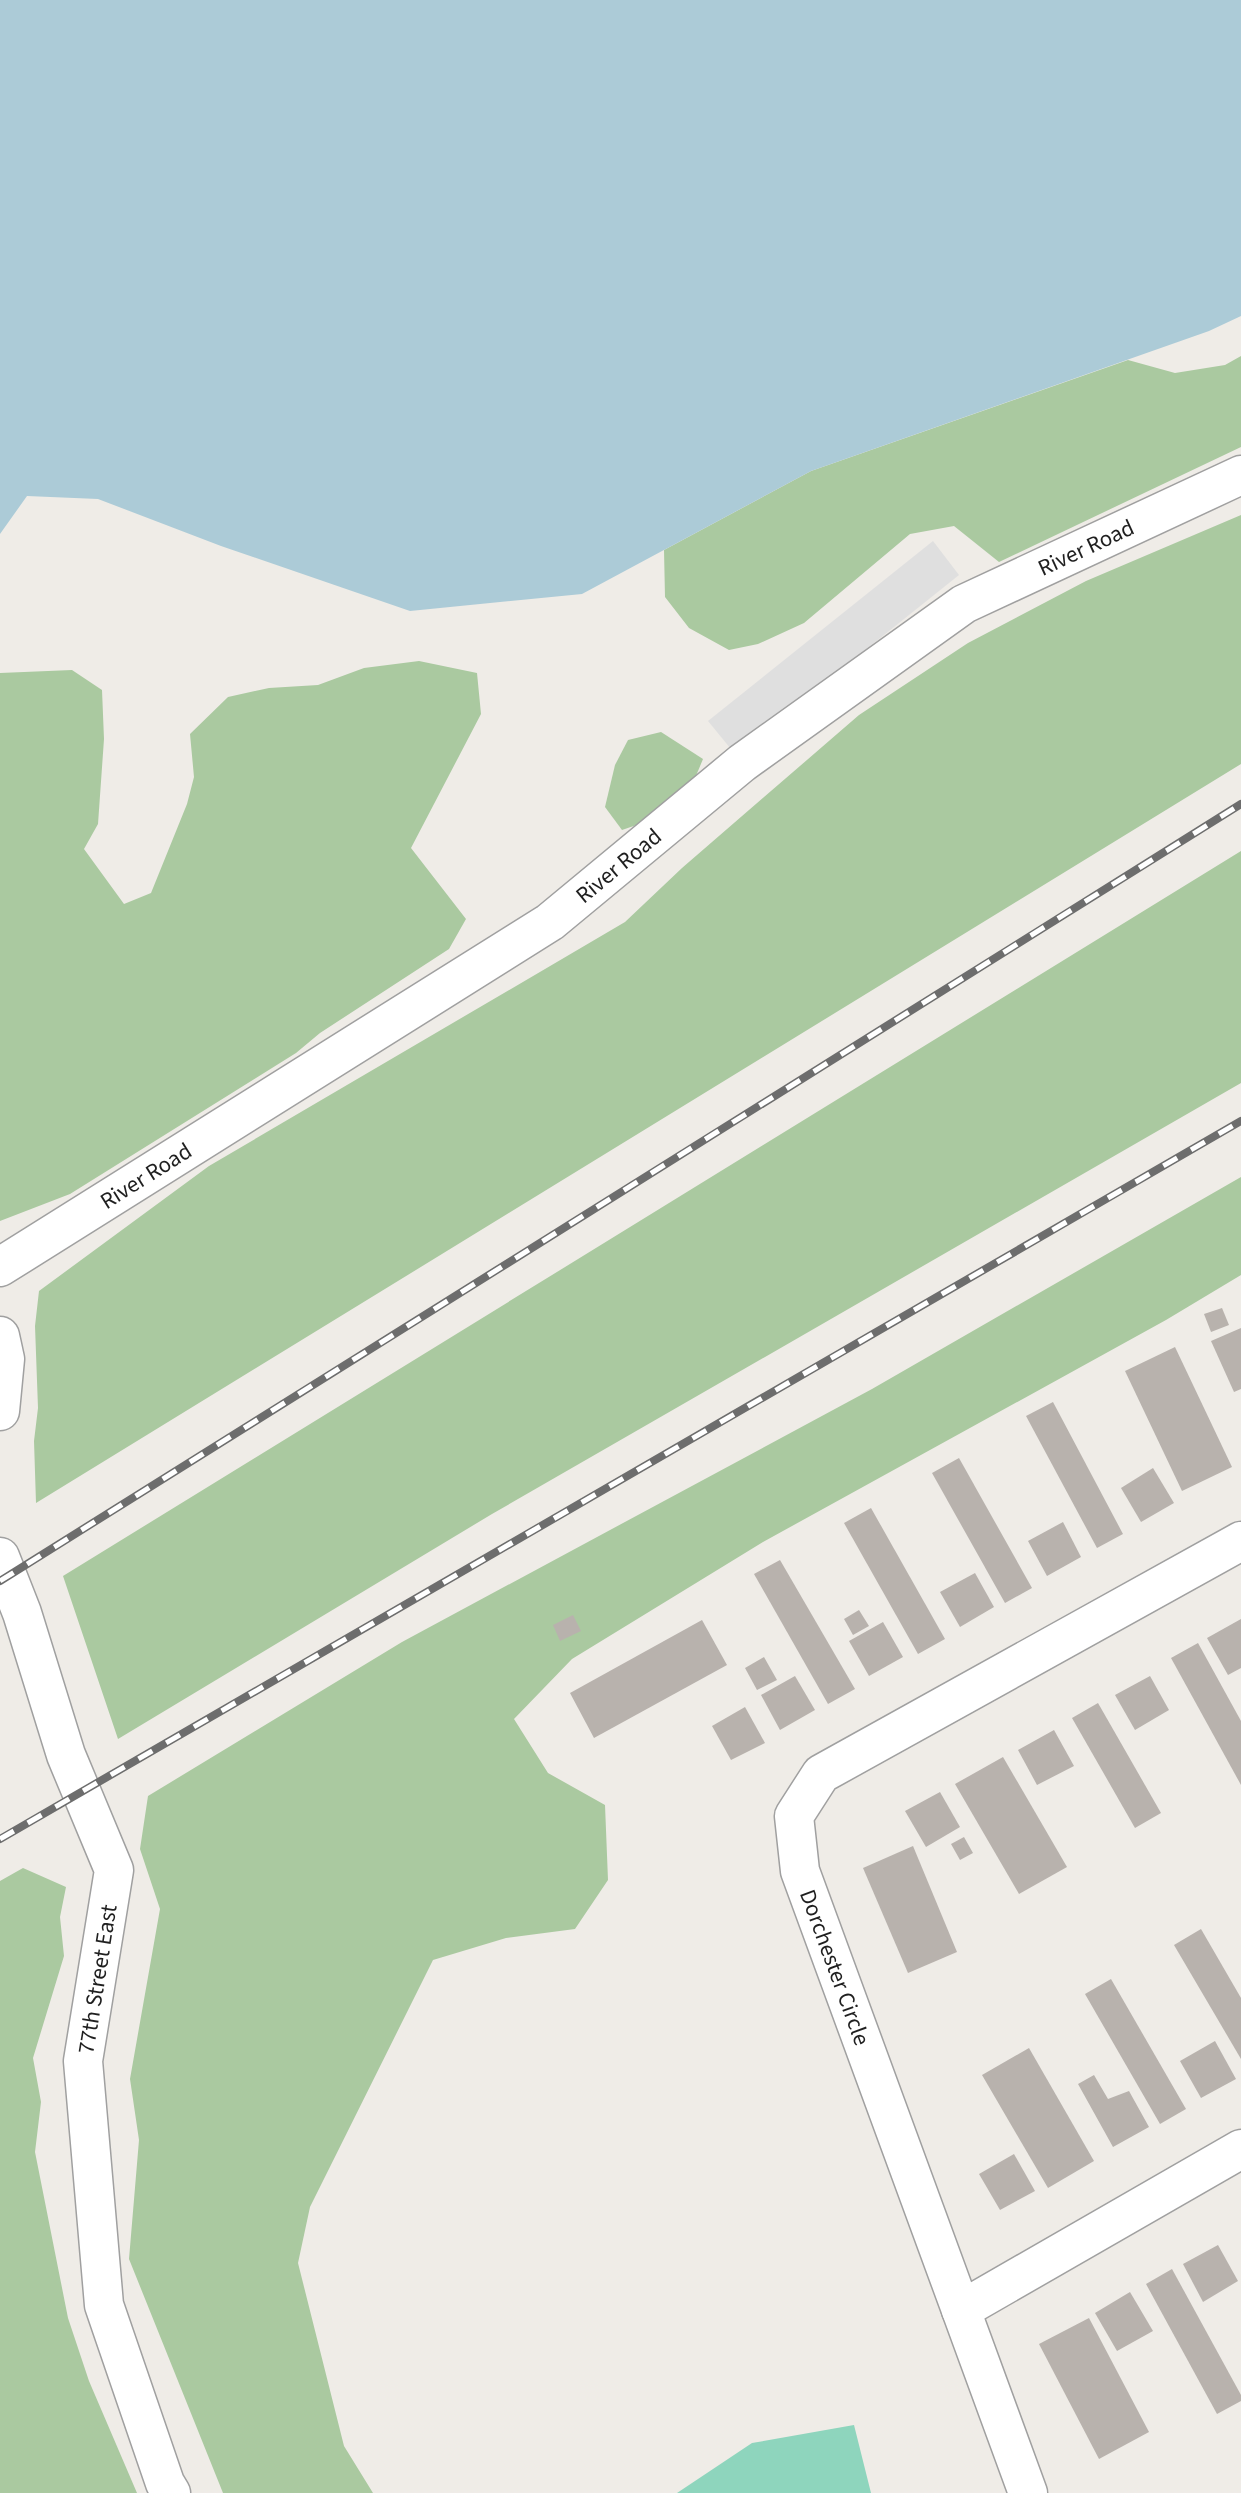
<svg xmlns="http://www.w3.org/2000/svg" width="1241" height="2493" font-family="'Source Sans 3',sans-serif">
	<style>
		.forest { fill: #aac9a0 }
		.pitch { fill: #8ed5bd }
		.parking { fill: #dfdfdf }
		.water { fill: #accbd7 }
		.building { fill: #b8b2ad }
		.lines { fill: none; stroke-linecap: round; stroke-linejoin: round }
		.minor-casing { stroke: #a0a0a0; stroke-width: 41 }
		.minor { stroke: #fff; stroke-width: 38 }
		.rail-casing { stroke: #6d6d6d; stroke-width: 8 }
		.rail { stroke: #fff; stroke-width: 5; stroke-dasharray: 16; stroke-linecap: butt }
		.labels { text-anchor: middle; stroke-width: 5; stroke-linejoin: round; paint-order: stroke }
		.street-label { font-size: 23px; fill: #1f1f1f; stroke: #fff }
	</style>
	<rect width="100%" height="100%" fill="#efece7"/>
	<!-- forest -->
	<g class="forest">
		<path d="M1241,356V447L999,562L954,526L910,534L804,623L758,644L729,650L689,628L665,597L664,550L811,471L1128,360L1175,373L1225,365Z"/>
		<path d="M1241,515V764L36,1503L34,1441L38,1408L35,1326L39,1291L209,1166L625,922L682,868L859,715L968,643L1086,581Z"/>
		<path d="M419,661L477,673L481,714L411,848L466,919L449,949L320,1033L296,1053L70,1194L0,1221V673L72,670L102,690L104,739L98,824L84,849L124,904L151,893L187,804L194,777L190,734L228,697L269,688L318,685L364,668Z"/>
		<path d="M661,732L703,759L693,783L657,818L622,830L605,807L615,765L628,740Z"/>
		<path d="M1241,851V1083L492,1514L118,1739L63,1576Z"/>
		<path d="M1241,1177V1275L1166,1320L763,1542L572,1659L514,1719L548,1773L605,1805L608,1880L575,1929L506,1938L433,1960L310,2207L298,2263L344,2446L373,2493H223L129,2259L139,2140L130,2079L160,1909L140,1849L148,1796L402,1642L872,1389Z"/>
		<path d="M23,1868L66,1887L60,1917L64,1956L33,2058L41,2102L35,2152L68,2318L89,2381L137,2493H0V1881Z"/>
	</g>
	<!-- pitch -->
	<path class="pitch" d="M854,2425L871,2493H677L752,2443Z"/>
	<!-- parking -->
	<path class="parking" d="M933,541L959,575L735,754L708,721Z"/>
	<!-- water -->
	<path class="water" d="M0,0H1241V316L1209,331L811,471L582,594L410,611L221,546L98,499L27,496L0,534Z"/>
	<!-- building -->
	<g class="building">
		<path d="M1222,1308L1229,1325L1211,1332L1204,1314Z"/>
		<path d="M1241,1328V1389L1234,1392L1211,1341Z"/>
		<path d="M1175,1347L1232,1467L1182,1491L1125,1371Z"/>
		<path d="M1053,1402L1123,1534L1097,1548L1026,1416Z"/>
		<path d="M959,1458L1032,1588L1005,1603L932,1473Z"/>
		<path d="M1153,1468L1174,1503L1141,1522L1121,1488Z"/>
		<path d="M871,1508L945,1639L918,1654L844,1523Z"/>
		<path d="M1063,1522L1081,1557L1047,1576L1028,1541Z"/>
		<path d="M780,1560L855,1689L828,1704L754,1574Z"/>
		<path d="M975,1573L994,1607L960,1627L940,1592Z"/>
		<path d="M859,1610L869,1626L853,1635L844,1619Z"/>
		<path d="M573,1615L581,1631L560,1641L553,1625Z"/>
		<path d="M1241,1619V1668L1228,1675L1207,1638Z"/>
		<path d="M702,1620L727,1665L594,1738L570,1693Z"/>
		<path d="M883,1622L903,1657L869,1676L849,1641Z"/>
		<path d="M1198,1643L1241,1721V1785L1171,1658Z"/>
		<path d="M764,1657L777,1680L757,1690L745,1668Z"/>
		<path d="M795,1676L815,1710L780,1730L761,1695Z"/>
		<path d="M1150,1676L1169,1710L1135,1730L1115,1695Z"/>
		<path d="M1098,1703L1161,1813L1135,1828L1072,1718Z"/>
		<path d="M745,1707L765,1743L731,1760L712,1726Z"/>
		<path d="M1054,1730L1074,1766L1037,1785L1018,1750Z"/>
		<path d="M1003,1757L1067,1867L1019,1894L955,1784Z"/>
		<path d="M940,1792L960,1827L926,1847L905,1811Z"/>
		<path d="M964,1837L973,1853L960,1860L951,1844Z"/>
		<path d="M913,1846L957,1952L908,1973L863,1868Z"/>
		<path d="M1201,1929L1241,1998V2059L1174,1945Z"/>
		<path d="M1111,1979L1186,2109L1160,2124L1085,1994Z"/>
		<path d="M1215,2041L1236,2079L1201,2098L1180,2061Z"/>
		<path d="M1029,2048L1094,2161L1048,2188L982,2075Z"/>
		<path d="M1094,2075L1108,2099L1129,2091L1149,2127L1113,2147L1078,2084Z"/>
		<path d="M1014,2154L1035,2191L1000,2210L979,2174Z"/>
		<path d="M1218,2245L1238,2281L1203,2302L1183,2264Z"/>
		<path d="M1172,2269L1241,2395V2401L1217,2414L1146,2284Z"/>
		<path d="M1130,2292L1153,2331L1117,2351L1095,2313Z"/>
		<path d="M1089,2318L1149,2432L1099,2459L1039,2344Z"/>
	</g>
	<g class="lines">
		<!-- minor casing -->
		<g class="minor-casing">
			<g id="minor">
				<path id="s1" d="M0,1267L550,922L742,763L964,604L1241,475"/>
				<path d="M0,1336L5,1359L0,1411"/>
				<path id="s2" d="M1241,1541L821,1774L794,1816L800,1871L961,2310L1241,2149"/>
				<path d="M0,1557L22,1613L66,1755L114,1870L83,2061L104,2305L165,2483L171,2493"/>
				<path d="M961,2310L1028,2493"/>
			</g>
		</g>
		<!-- minor -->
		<use href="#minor" class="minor"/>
		<!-- rail casing -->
		<g class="rail-casing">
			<g id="rail">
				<path d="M0,1581L1241,804"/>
				<path d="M0,1839L1241,1121"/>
			</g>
		</g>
		<!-- rail -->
		<use href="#rail" class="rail"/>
	</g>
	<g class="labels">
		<!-- street labels -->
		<g class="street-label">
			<text dy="8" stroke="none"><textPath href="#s1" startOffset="1306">River Road</textPath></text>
			<text dy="8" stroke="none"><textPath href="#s1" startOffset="738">River Road</textPath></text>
			<text dy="8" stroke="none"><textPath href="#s1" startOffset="172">River Road</textPath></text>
			<text dy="8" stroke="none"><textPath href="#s2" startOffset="688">Dorchester Circle</textPath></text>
			<text transform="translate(97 1979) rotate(-81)" y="8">77th Street East</text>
		</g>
	</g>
</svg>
